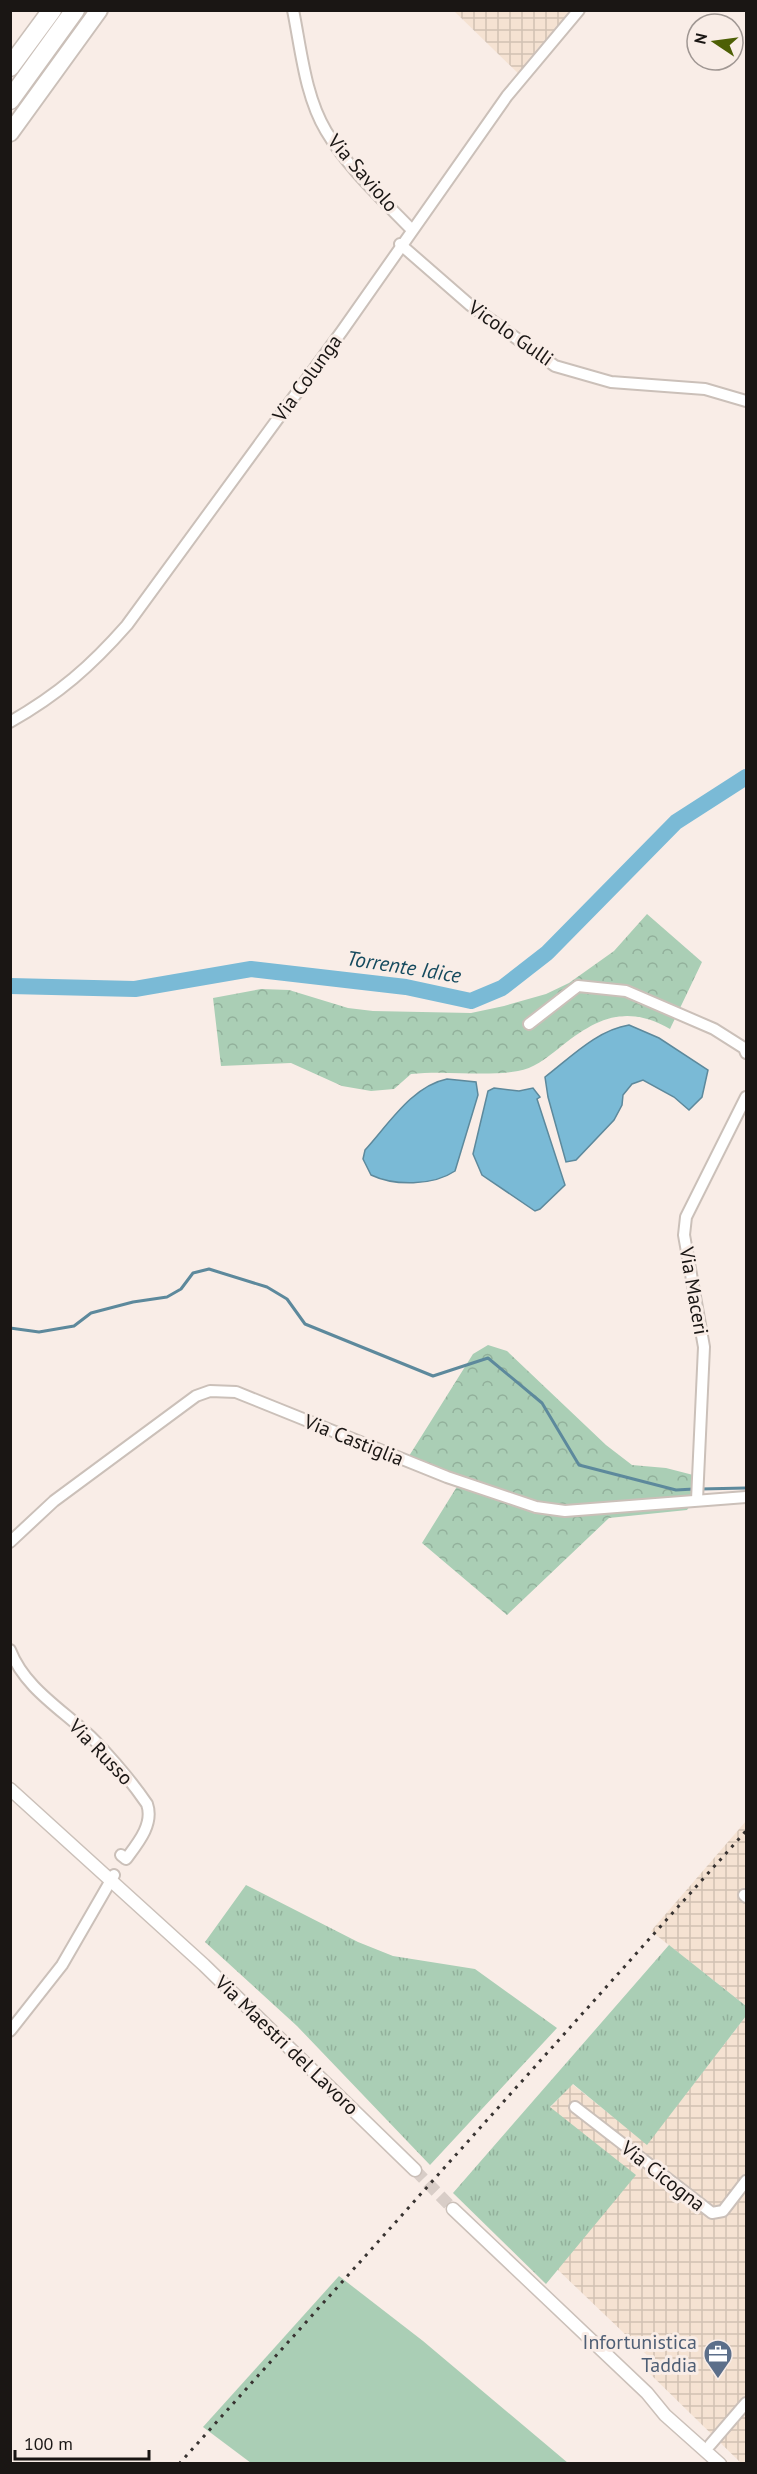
<svg xmlns="http://www.w3.org/2000/svg" width="757" height="2474" font-family="'PT Sans',sans-serif">
	<style>
		.industrial { fill: url(#industrial-grid) }
		.grass { fill: url(#grass-tufts) }
		.park { fill: url(#park-crowns) }
		.garden { fill: #aaceb5 }
		.water { fill: #7abad6; stroke: #5d899c; stroke-width: 1.5 }
		.lines { fill: none; stroke-linecap: round; stroke-linejoin: round }
		.stream { stroke: #5d899c; stroke-width: 3 }
		.river { stroke: #7abad6; stroke-width: 16 }
		.tertiary-tunnel { stroke: #d8cdc7; stroke-width: 12; stroke-dasharray: 12 6; stroke-linecap: butt }
		.minor-casing { stroke: #cbc0b9; stroke-width: 14 }
		.tertiary-casing { stroke: #cbc0b9; stroke-width: 15 }
		.trunk-casing { stroke: #cbc0b9; stroke-width: 20 }
		.motorway-casing { stroke: #cbc0b9; stroke-width: 21 }
		.minor { stroke: #fff; stroke-width: 10 }
		.tertiary { stroke: #fff; stroke-width: 12 }
		.trunk { stroke: #fff; stroke-width: 16 }
		.motorway { stroke: #fff; stroke-width: 18 }
		.rail { stroke: #383331; stroke-width: 3; stroke-dasharray: 3 6; stroke-linecap: butt }
		.labels { text-anchor: middle; stroke-width: 6; stroke-linejoin: round; paint-order: stroke }
		.street-label { font-size: 20px; fill: #1a1614; stroke: #f9ede7 }
		.service-label { font-size: 20px; fill: #4e5e75; stroke: #f9ede7; text-anchor: end }
		.water-label { font-size: 21px; font-style: italic; fill: #154a5e; stroke: #f9ede7 }
	</style>
	<defs>
		<pattern id="industrial-grid" width="8" height="8" patternUnits="userSpaceOnUse" patternTransform="scale(1.5)"><rect width="8" height="8" fill="#f5e2d2"/><path d="M0 4h8M4 0v8" fill="none" stroke="#d1c1b3"/></pattern>
		<pattern id="grass-tufts" width="24" height="20" patternUnits="userSpaceOnUse" patternTransform="scale(1.5)"><rect width="24" height="20" fill="#aaceb5"/><path d="M3 7l-1-3M5 7V3M7 7l1-3M15 17l-1-3M17 17v-4M19 17l1-3" fill="none" stroke="#92b09b"/></pattern>
		<pattern id="park-crowns" width="20" height="18" patternUnits="userSpaceOnUse" patternTransform="scale(1.5)"><rect width="20" height="18" fill="#aaceb5"/><path d="M2 6a3 3 0 1 1 6 0M12 15a3 3 0 1 1 6 0" fill="none" stroke="#92b09b"/></pattern>
	</defs>
	<rect width="100%" height="100%" fill="#f9ede7"/>
	<!-- industrial -->
	<g class="industrial">
		<path d="M576,10L523,78L454,11Z"/>
		<path d="M746,1821V2006L651,1931Z"/>
		<path d="M746,2016V2463H741L643,2367L650,2358L557,2269L550,2108L572,2084L647,2144Z"/>
	</g>
	<!-- grass -->
	<g class="grass">
		<path d="M246,1885L358,1942L393,1956L475,1969L557,2028L430,2165L297,2026L205,1942Z"/>
		<path d="M669,1945L746,2006V2016L647,2145L573,2084L550,2107L636,2175L546,2284L453,2193Z"/>
	</g>
	<!-- park -->
	<g class="park">
		<path d="M647,914L702,962L670,1029C625,1003 595,1019 558,1049C546,1058 533,1069 518,1071C483,1077 447,1070 411,1074L394,1089L371,1091L342,1086L291,1063L221,1066L213,998L261,989L289,990L348,1008L373,1011L471,1013L504,1006L546,994L569,983L614,951Z"/>
		<path d="M488,1345L507,1351L606,1445L632,1465L666,1468L697,1476L698,1495L687,1510L609,1518L507,1615L422,1543L458,1485L404,1464L473,1354Z"/>
	</g>
	<!-- garden -->
	<path class="garden" d="M339,2276L423,2341L568,2463H251L203,2427Z"/>
	<!-- water -->
	<g class="water">
		<path d="M629,1025L659,1038L708,1070L702,1097L689,1110L674,1097L643,1080L632,1084L623,1095L622,1105L614,1120L576,1160L566,1162L548,1097L545,1077C570,1058 597,1030 629,1025Z"/>
		<path d="M447,1079L476,1082L478,1095L455,1171C433,1186 394,1186 371,1175L363,1159L365,1150C388,1125 412,1086 447,1079Z"/>
		<path d="M494,1088L519,1091L533,1088L540,1097L537,1099L565,1185L540,1209L535,1211L482,1175L473,1154L488,1091Z"/>
	</g>
	<g class="lines">
		<!-- stream -->
		<g class="stream">
			<path d="M10,1328L39,1332L74,1326L91,1313L133,1302L167,1297L181,1289L193,1273L209,1269L267,1287L287,1299L305,1324L433,1376L488,1358L542,1403L579,1465L676,1490L694,1489"/>
			<path d="M700,1489L746,1488"/>
		</g>
		<!-- river -->
		<path class="river" d="M10,986L135,989L251,969L406,987L471,1001L502,988L547,953L676,822L746,777"/>
		<!-- tertiary-tunnel -->
		<path class="tertiary-tunnel" d="M415,2170L453,2209"/>
		<!-- minor casing -->
		<g class="minor-casing">
			<g id="minor">
				<path d="M293,10C301,49 305,96 326,131C348,168 381,198 411,229"/>
				<path d="M400,244L470,305L555,366L611,382L705,389L746,401"/>
				<path d="M10,722C59,694 91,666 127,625L342,331L507,96L579,10"/>
				<path d="M529,1024L578,986L626,991L714,1029L744,1048L746,1053"/>
				<path d="M697,1500L704,1347L684,1235L686,1217L746,1097"/>
				<path d="M10,1542L54,1501L196,1396L210,1391L236,1392L447,1477L536,1507L565,1511L746,1497"/>
				<path d="M10,1650C26,1691 67,1712 96,1742C114,1761 132,1782 147,1804C154,1824 138,1843 126,1859L121,1855"/>
				<path d="M744,1895L746,1897"/>
				<path d="M10,2031L62,1965L114,1875"/>
				<path d="M575,2107L712,2213L723,2211L746,2181"/>
				<path d="M710,2445L746,2403"/>
			</g>
		</g>
		<!-- tertiary casing -->
		<g class="tertiary-casing">
			<g id="tertiary">
				<path d="M10,1789L204,1965L415,2170"/>
				<path d="M453,2209L647,2393L665,2415L720,2464"/>
			</g>
		</g>
		<!-- trunk casing -->
		<g class="trunk-casing">
			<path id="trunk" d="M10,133L99,10"/>
		</g>
		<!-- motorway casing -->
		<g class="motorway-casing">
			<g id="motorway">
				<path d="M10,67L52,10"/>
				<path d="M10,100L75,10"/>
			</g>
		</g>
		<!-- minor -->
		<use href="#minor" class="minor"/>
		<!-- tertiary -->
		<use href="#tertiary" class="tertiary"/>
		<!-- trunk -->
		<use href="#trunk" class="trunk"/>
		<!-- motorway -->
		<use href="#motorway" class="motorway"/>
		<!-- rail -->
		<path class="rail" d="M179,2464L746,1831"/>
	</g>
	<!-- icons -->
	<defs>
		<g id="office-pin" transform="scale(1.5)"><path d="M0 17L-7.5 6A9.5 9.5 0 1 1 7.5 6Z" fill="#5c6f8a" stroke="#f9ede7"/><path d="M-6-3h4V-5.5h4V-3h4V5H-6ZM-1-4.5V-3h2v-1.5ZM-6 0V1H6V0Z" fill="#fff"/></g>
	</defs>
	<g fill-rule="evenodd">
		<use href="#office-pin" x="718" y="2354"/>
	</g>
	<g class="labels">
		<!-- street labels -->
		<g class="street-label">
			<text transform="translate(363 173) rotate(49)" y="7">Via Saviolo</text>
			<text transform="translate(511 333) rotate(35)" y="7">Vicolo Gulli</text>
			<text transform="translate(307 378) rotate(-54)" y="7">Via Colunga</text>
			<text transform="translate(694 1291) rotate(80)" y="7">Via Maceri</text>
			<text transform="translate(354 1440) rotate(22)" y="7">Via Castiglia</text>
			<text transform="translate(101 1752) rotate(46)" y="7">Via Russo</text>
			<text transform="translate(287 2045) rotate(44)" y="7">Via Maestri del Lavoro</text>
			<text transform="translate(663 2176) rotate(38)" y="7">Via Cicogna</text>
		</g>
		<!-- service labels -->
		<g class="service-label">
			<text x="697" y="2349">Infortunistica<tspan x="697" dy="23">Taddia</tspan></text>
		</g>
		<!-- water labels -->
		<g class="water-label">
			<text transform="translate(404 967) rotate(9)" y="7">Torrente Idice</text>
		</g>
	</g>
	<!-- border -->
	<rect width="757" height="2474" fill="none" stroke="#1a1614" stroke-width="24"/>
	<!-- north arrow -->
	<g transform="translate(715 42) rotate(283)"><circle r="28" fill="#f9ede7" stroke="#a09793" stroke-width="1.5"/>
	<path d="M0-4.5L10 22L0 15L-10 22Z" fill="#4d5f05"/>
	<text y="-9" font-size="16" font-weight="bold" text-anchor="middle" fill="#1a1614">N</text>
	</g>
	<!-- scale -->
	<path d="M15 2450v9h134v-9" fill="none" stroke="#1a1614" stroke-width="3"/>
	<text x="24" y="2450" font-size="18" fill="#1a1614" stroke="#f9ede7" stroke-width="4.5" paint-order="stroke">100 m</text>
</svg>
